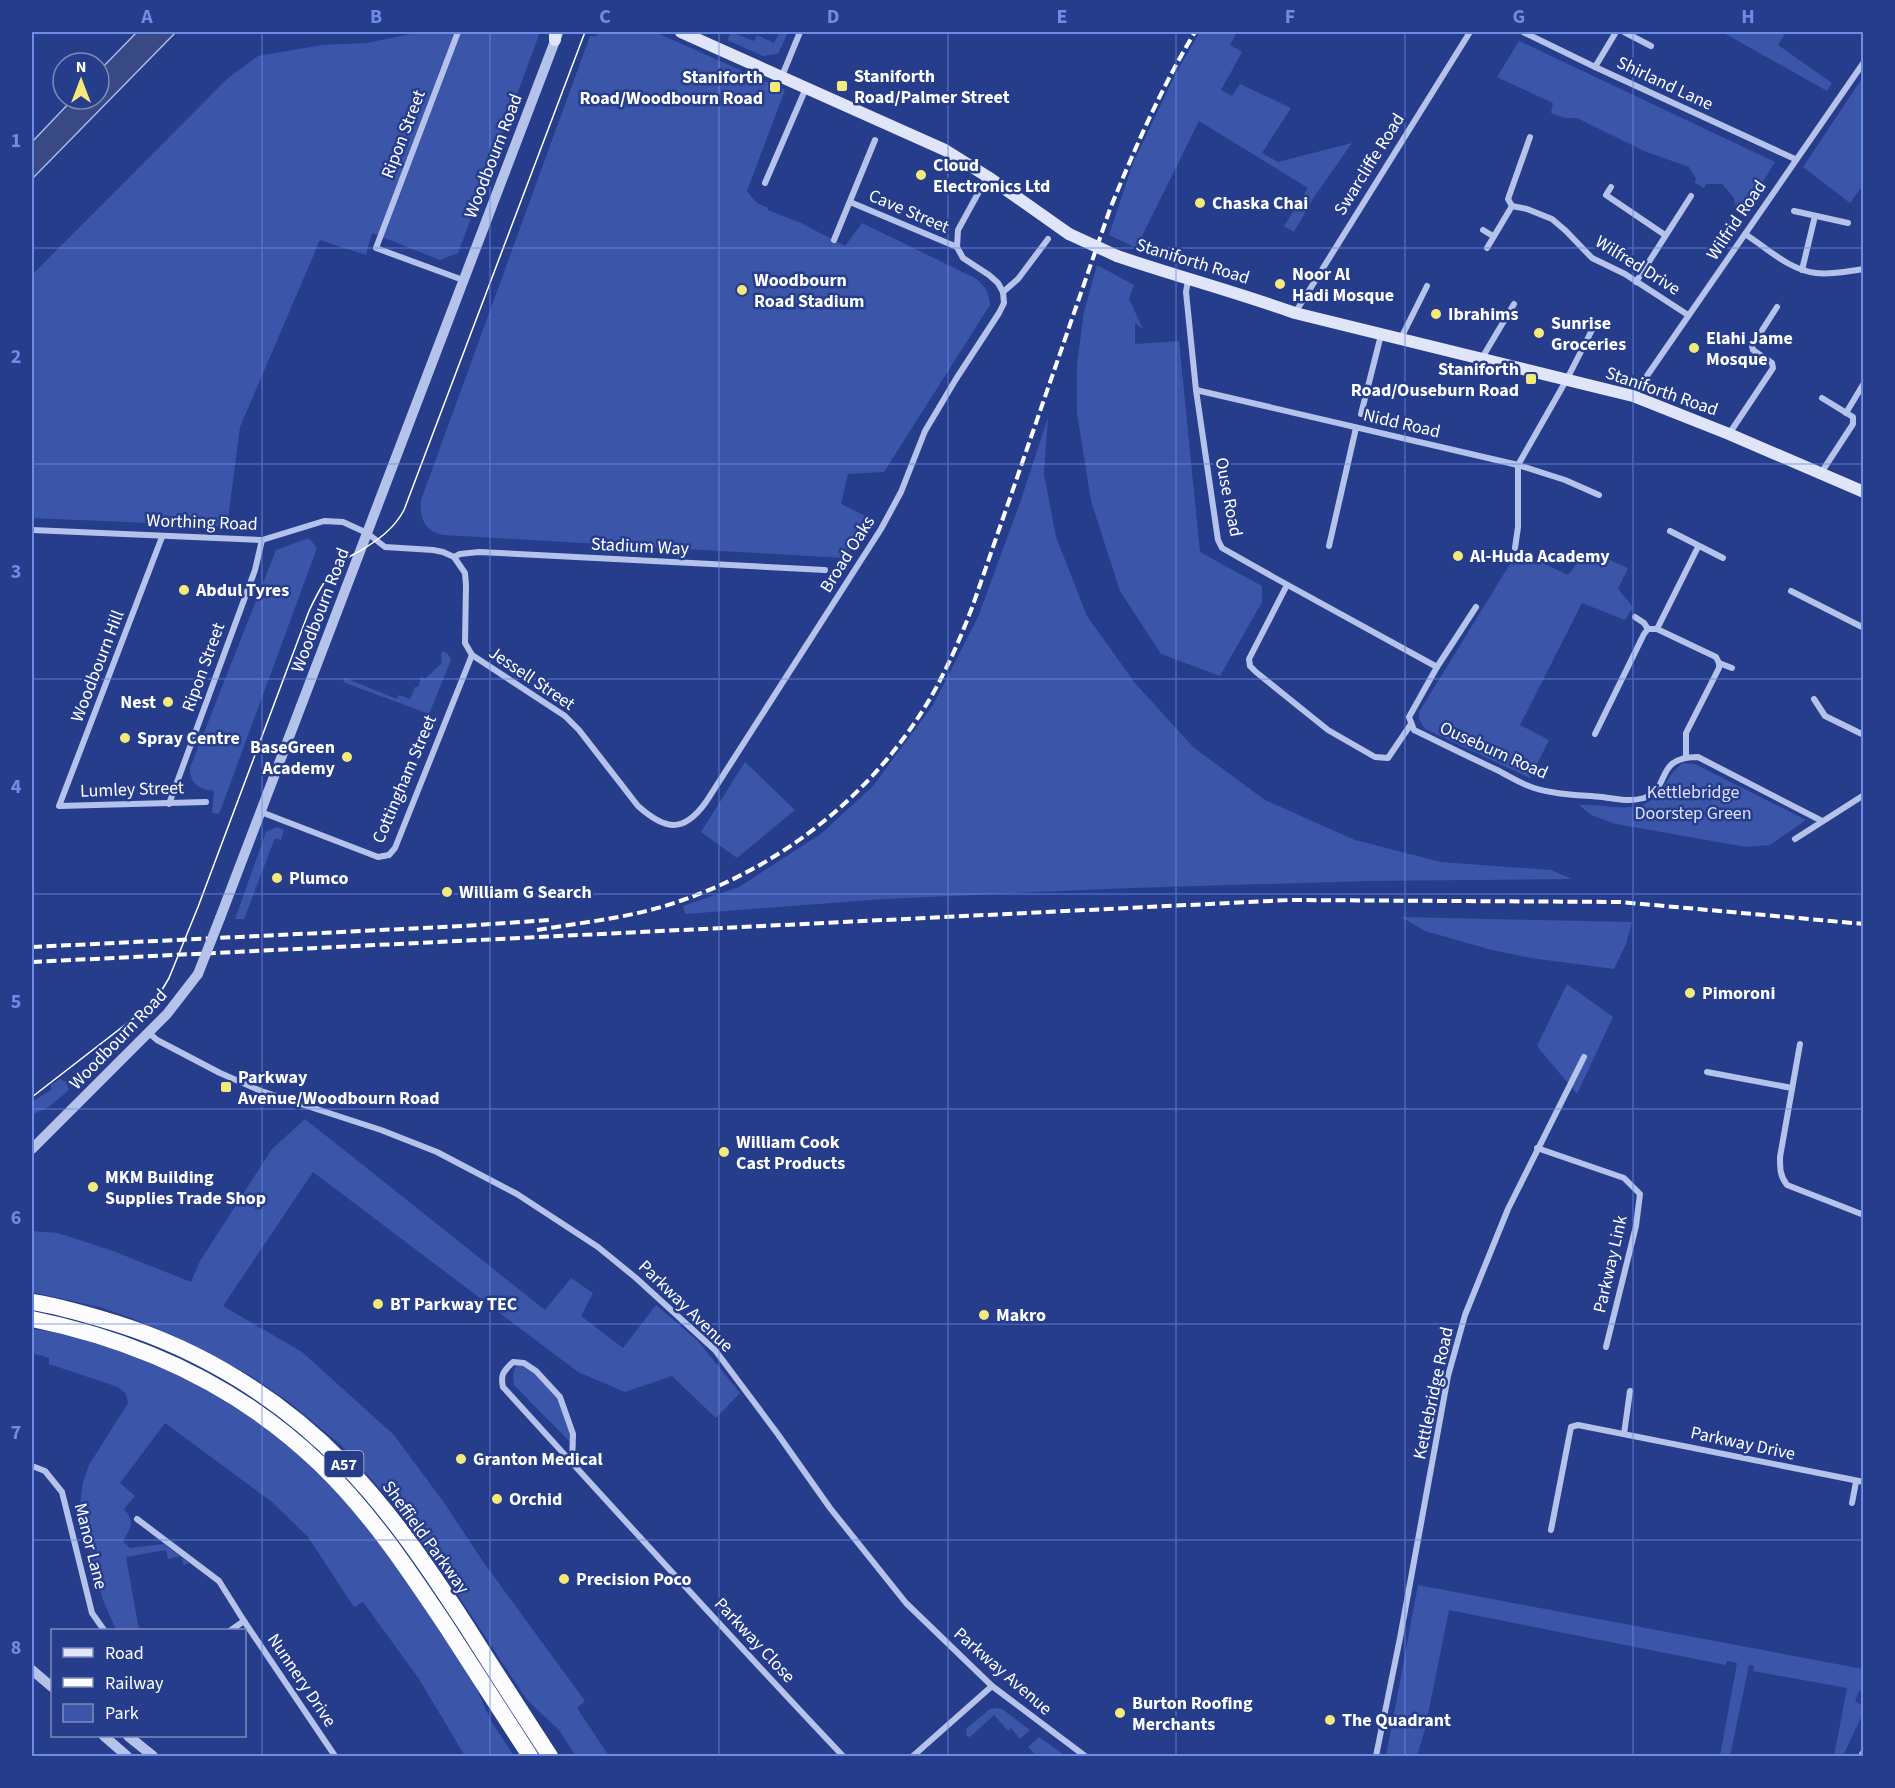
<svg xmlns="http://www.w3.org/2000/svg" width="1895" height="1788" font-family="'Source Sans 3',sans-serif">
	<style>
		.green { fill: #3b55a9 }
		.water { fill: #394984; stroke: #aabaeb; stroke-width: 1.5 }
		.lines { fill: none; stroke-linecap: round; stroke-linejoin: round }
		.minor { stroke: #b5c2ea; stroke-width: 6 }
		.tertiary { stroke: #b5c2ea; stroke-width: 10 }
		.secondary { stroke: #e0e5f9; stroke-width: 12 }
		.trunk { stroke: #fcfcfe; stroke-width: 16 }
		.tram { stroke: #fff; stroke-width: 1.5 }
		.rail { stroke: #fff; stroke-width: 4; stroke-dasharray: 10 4.5; stroke-linecap: butt }
		.tertiary-bridge { stroke: #b5c2ea; stroke-width: 10 }
		.secondary-bridge { stroke: #e0e5f9; stroke-width: 12 }
		.grid { fill: none; stroke: #6c8ce6; stroke-width: 1.5; stroke-opacity: 0.55 }
		.poi-dot { fill: #f3ea7a; stroke: #263d8c; stroke-width: 2 }
		.labels { text-anchor: middle; stroke-width: 5; stroke-linejoin: round; paint-order: stroke }
		.shield { fill: #263d8c; stroke: #bec5dc; stroke-width: 1.5 }
		.shield-label { font-size: 16px; font-weight: bold; fill: #fff }
		.poi-label { font-size: 18px; font-weight: bold; fill: #fff; stroke: #263d8c; text-anchor: start }
		.street-label { font-size: 18px; fill: #fff; stroke: #263d8c }
		.park-label { font-size: 18px; fill: #dae1f8; stroke: #263d8c }
		.neatline { fill: none; stroke: #6c8ce6; stroke-width: 2 }
		.grid-label { font-size: 20px; text-anchor: middle; font-weight: bold; fill: #6c8ce6 }
	</style>
	<rect width="100%" height="100%" fill="#263d8c"/>
	<!-- green -->
	<g class="green">
		<path d="M421,32H540L458,253L440,260L372,233L366,255L320,240L240,427L228,519L219,526L32,518V275L228,78L258,56L322,45L366,43Z"/>
		<path d="M602,32H655L785,90L747,191L757,203L768,208V210L801,223L845,246L862,223L975,278C985,286 989,292 990,305L884,472L848,474L841,504L874,520L852,549L843,558L444,535C425,532 419,518 421,500L590,36H595Z"/>
		<path d="M731,32L754,41L757,35L774,43L780,32H788L778,54L763,56L727,40Z"/>
		<path d="M1200,32H1237L1230,45L1242,52L1221,90L1232,96L1240,84L1291,108L1262,153L1278,162L1352,143L1314,197L1294,232L1284,226L1308,188L1199,121L1136,248L1109,235L1133,163L1177,71Z"/>
		<path d="M1722,32H1786L1778,45L1832,83L1827,91Z"/>
		<path d="M1519,41L1775,162L1746,209L1735,205L1734,198L1722,184H1706L1704,188L1695,183L1696,179L1689,167L1644,151L1577,118H1565L1551,113L1553,103L1497,77Z"/>
		<path d="M1863,77V185L1850,203L1803,167Z"/>
		<path d="M1097,265L1134,285L1129,299L1143,329L1135,323V344L1179,341L1200,552L1262,586V602L1220,676L1161,654L1120,591L1091,501L1077,413V364L1084,312Z"/>
		<path d="M1048,417L1044,474L1056,537L1087,616L1135,683L1193,747L1265,800L1355,840L1441,862L1551,870L1572,879L1370,881L1130,888L885,899L685,914L683,906L739,887L822,833L873,786L933,705L978,617L1021,500Z"/>
		<path d="M309,538L317,548L219,814L212,813L214,791C200,789 190,785 190,768L276,550Z"/>
		<path d="M1518,551L1568,575L1585,553L1598,555L1628,568L1618,589L1633,607L1625,620L1582,603L1520,725L1549,740L1530,778L1425,729L1419,719V712Z"/>
		<path d="M443,651L448,654L451,660L429,714L343,682L345,678L397,699L399,695L410,699L415,687H418L421,677L425,679L442,663L441,655Z"/>
		<path d="M745,762L795,810L737,858L701,832Z"/>
		<path d="M1683,763L1695,764L1806,820L1770,845L1746,847L1616,824L1591,815L1579,805C1602,803 1633,815 1653,799C1665,791 1667,774 1683,763Z"/>
		<path d="M277,827L284,830L281,840L275,838L244,919H235L266,832Z"/>
		<path d="M1401,917L1632,922L1626,944L1614,969L1531,958L1492,950L1425,931Z"/>
		<path d="M1567,984L1613,1017L1577,1094L1537,1046Z"/>
		<path d="M60,1079L66,1082L69,1090L50,1106L32,1115V1102L51,1090V1085Z"/>
		<path d="M305,1119L545,1310L571,1278L593,1293L581,1316L623,1348L656,1305L698,1341L740,1393L716,1418L672,1376L625,1392L578,1372L313,1172L223,1306L302,1352L394,1435L445,1504L484,1563L585,1701L577,1708L609,1756H576L559,1730L527,1700L448,1580L396,1507L341,1445L290,1403L251,1376L174,1336L136,1320L103,1308L32,1292V1231L58,1233L113,1251L191,1282L200,1261L272,1149Z"/>
		<path d="M32,1329L79,1335L146,1358L220,1394L303,1455L361,1519L387,1551L476,1687L491,1721L514,1756H465L419,1679L363,1602L354,1607L308,1537L272,1502L165,1423L120,1483L135,1496L124,1509C135,1521 131,1528 123,1541L130,1548L164,1544L189,1563L184,1565L181,1556L168,1559L166,1550L126,1557L139,1630H116L103,1600L79,1511L83,1482L89,1465L128,1403L126,1394L118,1387L49,1364V1358L32,1353Z"/>
		<path d="M524,1365C552,1385 573,1413 576,1448L514,1385L513,1373L516,1366Z"/>
		<path d="M1418,1585L1863,1669V1692L1859,1691L1855,1702L1863,1705V1713L1843,1756H1834L1847,1688L1753,1671L1754,1666L1749,1665L1730,1756H1720L1737,1663L1727,1661L1726,1665L1449,1610L1425,1729L1417,1756H1386Z"/>
		<path d="M996,1708L1002,1709L1030,1730L1020,1739L1011,1728L1008,1731L994,1715L970,1737L967,1736L966,1734L967,1728L990,1709Z"/>
		<path d="M1039,1737L1066,1756H1033L1032,1755L1034,1753L1028,1747Z"/>
	</g>
	<!-- water -->
	<path class="water" d="M137,32H176L32,179V142L73,99H99V71Z"/>
	<g class="lines">
		<!-- minor -->
		<g class="minor">
			<path d="M458,32L376,248L463,280"/>
			<path d="M1523,32L1595,67L1795,159"/>
			<path d="M1624,32L1651,46"/>
			<path d="M1595,67L1616,32"/>
			<path d="M782,76L800,32"/>
			<path d="M765,183L806,88"/>
			<path d="M1611,187L1606,195L1665,235"/>
			<path d="M850,202L957,247"/>
			<path d="M1512,206L1527,209L1552,219L1566,231L1592,258L1625,274L1688,315"/>
			<path d="M1794,211L1848,223"/>
			<path d="M1483,230L1493,236"/>
			<path d="M1745,234C1767,248 1789,270 1816,273C1832,275 1848,271 1864,269"/>
			<path d="M834,240L875,140"/>
			<path d="M1487,248L1512,206L1508,199L1530,137"/>
			<path d="M1802,270L1815,216"/>
			<path d="M1188,280L1186,292L1196,390L1218,540L1222,548L1275,578L1437,667"/>
			<path d="M1636,282L1691,196"/>
			<path d="M1003,292L1018,279L1048,239"/>
			<path d="M1295,313L1470,32"/>
			<path d="M1401,338L1427,286"/>
			<path d="M1482,358L1514,304"/>
			<path d="M1196,390L1518,465L1565,480L1599,495"/>
			<path d="M1633,396L1864,62"/>
			<path d="M1846,413L1864,383"/>
			<path d="M1361,414L1381,335"/>
			<path d="M1729,434L1773,368L1772,363L1753,350L1752,346L1777,307"/>
			<path d="M1821,473L1853,424V417L1822,398"/>
			<path d="M32,530L262,540L324,521L343,522L367,533L385,547L433,550L443,552L454,557L465,573L466,585L465,643L472,655L565,716L579,730L638,806C665,830 683,834 706,802L881,529L901,492L925,431L956,379L999,313L1004,303L1003,292L998,283L989,275L963,258L957,247L958,230L987,177"/>
			<path d="M1670,531L1723,558"/>
			<path d="M162,537L59,806L206,802"/>
			<path d="M1329,546L1356,428"/>
			<path d="M1515,548L1518,527V465L1567,379L1594,326"/>
			<path d="M454,557L460,554L479,552L825,570"/>
			<path d="M1287,585L1249,659L1250,666L1256,672L1328,730L1375,757L1388,758L1411,724"/>
			<path d="M1791,591L1864,628"/>
			<path d="M1476,607L1437,667L1409,717L1414,730C1441,743 1469,757 1497,770C1509,776 1521,784 1534,788C1556,795 1580,795 1602,797C1616,799 1631,802 1644,798C1672,789 1653,757 1698,757L1822,821"/>
			<path d="M1635,617L1644,623L1648,629H1657L1716,657L1719,663V668L1686,733V757"/>
			<path d="M1657,629L1698,547"/>
			<path d="M1719,663L1732,668"/>
			<path d="M1814,699L1825,716L1864,735"/>
			<path d="M1595,734L1644,634L1648,629"/>
			<path d="M169,804L255,570L262,540"/>
			<path d="M261,812L378,857L389,855L395,848L472,655"/>
			<path d="M1795,839L1864,795"/>
			<path d="M149,1033L157,1040L220,1073L261,1091L381,1130L437,1152L517,1194L598,1247L636,1278L715,1350L777,1433L830,1508L906,1603L992,1686L1085,1756"/>
			<path d="M1800,1044L1780,1157C1780,1169 1780,1176 1787,1185L1864,1215"/>
			<path d="M1707,1072L1792,1088"/>
			<path d="M1537,1148L1624,1178L1640,1194L1636,1226L1606,1347"/>
			<path d="M1624,1434L1630,1391"/>
			<path d="M572,1464L573,1434L560,1397L536,1371L524,1363L513,1362C504,1371 500,1374 503,1387C616,1511 728,1635 843,1756"/>
			<path d="M32,1466L45,1471L62,1492L92,1613L104,1630"/>
			<path d="M1852,1503L1856,1482"/>
			<path d="M137,1519L219,1581L244,1621L335,1756"/>
			<path d="M1551,1530L1571,1427L1578,1425L1864,1482"/>
			<path d="M231,1630L244,1621"/>
			<path d="M913,1756L992,1686"/>
			<path d="M1376,1756L1400,1638L1448,1376L1465,1315L1508,1209L1584,1057"/>
			<path d="M1861,1756L1864,1751"/>
		</g>
		<!-- tertiary -->
		<g class="tertiary">
			<path d="M220,918L558,33"/>
			<path d="M32,1149L167,1014L198,974"/>
			<path d="M32,1670L52,1687"/>
			<path d="M104,1736L127,1756"/>
			<path d="M128,1736L153,1756"/>
		</g>
		<!-- secondary -->
		<g class="secondary">
			<path d="M681,32L945,150L988,177L1069,234"/>
			<path d="M555,40V32"/>
			<path d="M1117,256C1176,276 1236,292 1295,313L1633,396L1729,434L1864,492"/>
		</g>
		<!-- trunk -->
		<g class="trunk">
			<path d="M32,1302C60,1306 88,1315 115,1323C202,1350 281,1399 344,1464C392,1513 430,1570 467,1627C494,1670 522,1713 550,1756"/>
			<path d="M32,1319C140,1341 240,1387 320,1464C370,1512 408,1569 446,1626C474,1670 502,1713 530,1756"/>
		</g>
		<!-- tram -->
		<path class="tram" d="M32,1097L143,1011L159,995L169,978L198,907L309,611C318,592 327,574 343,561C348,557 354,554 360,551C378,540 394,529 404,510L585,32"/>
		<!-- rail -->
		<g class="rail">
			<path d="M537,930C585,922 637,917 683,900C786,864 876,791 931,697C948,667 962,635 974,602L1110,209C1135,148 1161,88 1195,32"/>
			<path d="M32,947L464,926L549,920"/>
			<path d="M32,962L1290,900L1620,902L1864,924"/>
		</g>
		<!-- tertiary-bridge -->
		<path class="tertiary-bridge" d="M198,974L220,918"/>
		<!-- secondary-bridge -->
		<path class="secondary-bridge" d="M1069,234L1117,256"/>
	</g>
	<!-- grid -->
	<path class="grid" d="M262,32V1756M490,32V1756M719,32V1756M948,32V1756M1176,32V1756M1405,32V1756M1633,32V1756M32,248H1864M32,464H1864M32,679H1864M32,894H1864M32,1109H1864M32,1324H1864M32,1540H1864"/>
	<!-- markers -->
	<g class="poi-dot">
		<rect x="836" y="80" width="12" height="12" rx="3"/>
		<rect x="769" y="81" width="12" height="12" rx="3"/>
		<circle cx="921" cy="175" r="6"/>
		<circle cx="1200" cy="203" r="6"/>
		<circle cx="1280" cy="284" r="6"/>
		<circle cx="742" cy="290" r="6"/>
		<circle cx="1436" cy="314" r="6"/>
		<circle cx="1539" cy="333" r="6"/>
		<circle cx="1694" cy="348" r="6"/>
		<rect x="1525" y="373" width="12" height="12" rx="3"/>
		<circle cx="1458" cy="556" r="6"/>
		<circle cx="184" cy="590" r="6"/>
		<circle cx="168" cy="702" r="6"/>
		<circle cx="125" cy="738" r="6"/>
		<circle cx="347" cy="757" r="6"/>
		<circle cx="277" cy="878" r="6"/>
		<circle cx="447" cy="892" r="6"/>
		<circle cx="1690" cy="993" r="6"/>
		<rect x="220" y="1081" width="12" height="12" rx="3"/>
		<circle cx="724" cy="1152" r="6"/>
		<circle cx="93" cy="1187" r="6"/>
		<circle cx="378" cy="1304" r="6"/>
		<circle cx="984" cy="1315" r="6"/>
		<circle cx="461" cy="1459" r="6"/>
		<circle cx="497" cy="1499" r="6"/>
		<circle cx="564" cy="1579" r="6"/>
		<circle cx="1120" cy="1713" r="6"/>
		<circle cx="1330" cy="1720" r="6"/>
	</g>
	<g class="labels">
		<!-- shield labels -->
		<rect class="shield" x="324.5" y="1451" width="39" height="26" rx="4.5"/>
		<g class="shield-label">
			<text x="344" y="1470">A57</text>
		</g>
		<!-- poi labels -->
		<g class="poi-label">
			<text x="854" y="82">Staniforth<tspan x="854" dy="21">Road/Palmer Street</tspan></text>
			<text x="763" y="83" text-anchor="end">Staniforth<tspan x="763" dy="21">Road/Woodbourn Road</tspan></text>
			<text x="933" y="171">Cloud<tspan x="933" dy="21">Electronics Ltd</tspan></text>
			<text x="1212" y="209">Chaska Chai</text>
			<text x="1292" y="280">Noor Al<tspan x="1292" dy="21">Hadi Mosque</tspan></text>
			<text x="754" y="286">Woodbourn<tspan x="754" dy="21">Road Stadium</tspan></text>
			<text x="1448" y="320">Ibrahims</text>
			<text x="1551" y="329">Sunrise<tspan x="1551" dy="21">Groceries</tspan></text>
			<text x="1706" y="344">Elahi Jame<tspan x="1706" dy="21">Mosque</tspan></text>
			<text x="1519" y="375" text-anchor="end">Staniforth<tspan x="1519" dy="21">Road/Ouseburn Road</tspan></text>
			<text x="1470" y="562">Al-Huda Academy</text>
			<text x="196" y="596">Abdul Tyres</text>
			<text x="156" y="708" text-anchor="end">Nest</text>
			<text x="137" y="744">Spray Centre</text>
			<text x="335" y="753" text-anchor="end">BaseGreen<tspan x="335" dy="21">Academy</tspan></text>
			<text x="289" y="884">Plumco</text>
			<text x="459" y="898">William G Search</text>
			<text x="1702" y="999">Pimoroni</text>
			<text x="238" y="1083">Parkway<tspan x="238" dy="21">Avenue/Woodbourn Road</tspan></text>
			<text x="736" y="1148">William Cook<tspan x="736" dy="21">Cast Products</tspan></text>
			<text x="105" y="1183">MKM Building<tspan x="105" dy="21">Supplies Trade Shop</tspan></text>
			<text x="390" y="1310">BT Parkway TEC</text>
			<text x="996" y="1321">Makro</text>
			<text x="473" y="1465">Granton Medical</text>
			<text x="509" y="1505">Orchid</text>
			<text x="576" y="1585">Precision Poco</text>
			<text x="1132" y="1709">Burton Roofing<tspan x="1132" dy="21">Merchants</tspan></text>
			<text x="1342" y="1726">The Quadrant</text>
		</g>
		<!-- street labels -->
		<g class="street-label">
			<text transform="translate(1665 83) rotate(25)" y="6">Shirland Lane</text>
			<text transform="translate(403 134) rotate(-69)" y="6">Ripon Street</text>
			<text transform="translate(493 156) rotate(-69)" y="6">Woodbourn Road</text>
			<text transform="translate(1369 164) rotate(-58)" y="6">Swarcliffe Road</text>
			<text transform="translate(909 211) rotate(23)" y="6">Cave Street</text>
			<text transform="translate(1736 220) rotate(-56)" y="6">Wilfrid Road</text>
			<text transform="translate(1193 261) rotate(17)" y="6">Staniforth Road</text>
			<text transform="translate(1638 265) rotate(32)" y="6">Wilfred Drive</text>
			<text transform="translate(1662 391) rotate(19)" y="6">Staniforth Road</text>
			<text transform="translate(1402 423) rotate(13)" y="6">Nidd Road</text>
			<text transform="translate(1229 497) rotate(79)" y="6">Ouse Road</text>
			<text transform="translate(202 522) rotate(2)" y="6">Worthing Road</text>
			<text transform="translate(640 546) rotate(3)" y="6">Stadium Way</text>
			<text transform="translate(847 554) rotate(-58)" y="6">Broad Oaks</text>
			<text transform="translate(320 610) rotate(-69)" y="6">Woodbourn Road</text>
			<text transform="translate(97 666) rotate(-69)" y="6">Woodbourn Hill</text>
			<text transform="translate(203 667) rotate(-70)" y="6">Ripon Street</text>
			<text transform="translate(532 678) rotate(34)" y="6">Jessell Street</text>
			<text transform="translate(1494 750) rotate(24)" y="6">Ouseburn Road</text>
			<text transform="translate(404 779) rotate(-67)" y="6">Cottingham Street</text>
			<text transform="translate(132 789) rotate(-2)" y="6">Lumley Street</text>
			<text transform="translate(118 1039) rotate(-46)" y="6">Woodbourn Road</text>
			<text transform="translate(1610 1264) rotate(-77)" y="6">Parkway Link</text>
			<text transform="translate(686 1306) rotate(44)" y="6">Parkway Avenue</text>
			<text transform="translate(1433 1393) rotate(-78)" y="6">Kettlebridge Road</text>
			<text transform="translate(1743 1443) rotate(12)" y="6">Parkway Drive</text>
			<text transform="translate(426 1537) rotate(54)" y="6">Sheffield Parkway</text>
			<text transform="translate(91 1546) rotate(76)" y="6">Manor Lane</text>
			<text transform="translate(755 1640) rotate(47)" y="6">Parkway Close</text>
			<text transform="translate(1003 1671) rotate(41)" y="6">Parkway Avenue</text>
			<text transform="translate(302 1680) rotate(56)" y="6">Nunnery Drive</text>
		</g>
		<!-- park labels -->
		<g class="park-label">
			<text x="1693" y="798">Kettlebridge<tspan x="1693" dy="21">Doorstep Green</tspan></text>
		</g>
	</g>
	<!-- border -->
	<rect width="1895" height="1788" fill="none" stroke="#263d8c" stroke-width="66"/>
	<!-- legend -->
	<rect x="51" y="1629" width="195" height="108" fill="#263d8c" stroke="#7d8bba" stroke-width="1.5"/>
	<rect x="63" y="1648" width="30" height="9" fill="#e0e5f9" stroke="#7d8bba" stroke-width="1.5"/>
	<text x="105" y="1659" font-size="18" fill="#ffffff">Road</text>
	<rect x="63" y="1678" width="30" height="9" fill="#ffffff" stroke="#7d8bba" stroke-width="1.5"/>
	<text x="105" y="1689" font-size="18" fill="#ffffff">Railway</text>
	<rect x="63" y="1704" width="30" height="18" fill="#3b55a9" stroke="#7d8bba" stroke-width="1.5"/>
	<text x="105" y="1719" font-size="18" fill="#ffffff">Park</text>
	<!-- north arrow -->
	<g transform="translate(81 81)"><circle r="28" fill="#263d8c" stroke="#7d8bba" stroke-width="1.5"/>
	<path d="M0-4.5L10 22L0 15L-10 22Z" fill="#f3ea7a"/>
	<text y="-9" font-size="16" font-weight="bold" text-anchor="middle" fill="#ffffff">N</text>
	</g>
	<rect x="33" y="33" width="1829" height="1722" class="neatline"/>
	<g class="grid-label">
		<text x="147" y="23">A</text>
		<text x="376" y="23">B</text>
		<text x="605" y="23">C</text>
		<text x="833" y="23">D</text>
		<text x="1062" y="23">E</text>
		<text x="1290" y="23">F</text>
		<text x="1519" y="23">G</text>
		<text x="1748" y="23">H</text>
		<text x="16" y="147">1</text>
		<text x="16" y="363">2</text>
		<text x="16" y="578">3</text>
		<text x="16" y="793">4</text>
		<text x="16" y="1008">5</text>
		<text x="16" y="1224">6</text>
		<text x="16" y="1439">7</text>
		<text x="16" y="1654">8</text>
	</g>
</svg>
